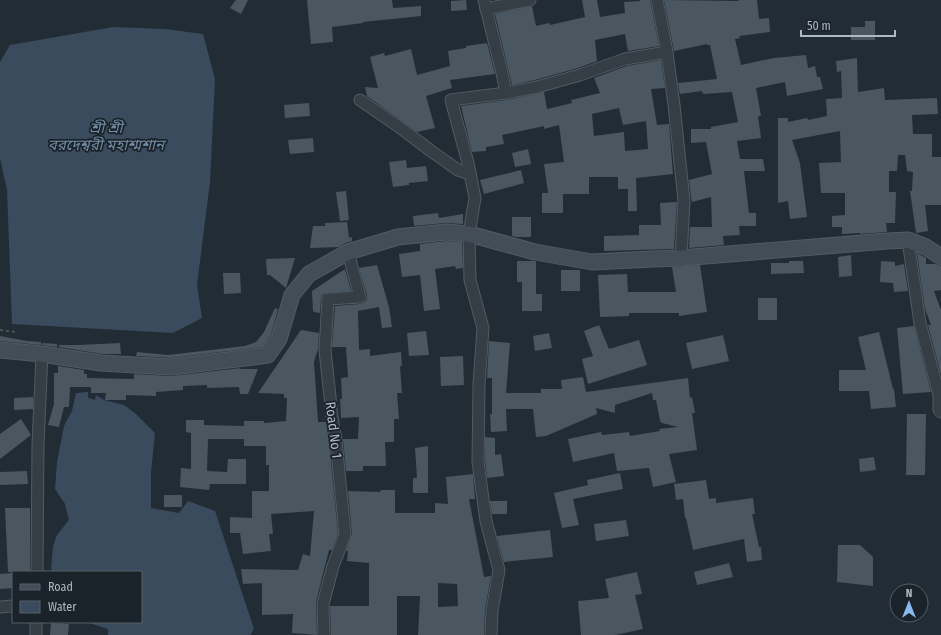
<svg xmlns="http://www.w3.org/2000/svg" width="941" height="635" font-family="'Fira Sans Condensed','Noto Sans Bengali',sans-serif">
	<style>
		.water { fill: #394b5d }
		.building { fill: #4a5660; fill-rule: evenodd }
		.lines { fill: none; stroke-linecap: round; stroke-linejoin: round }
		.street-casing { stroke: #525b63; stroke-width: 13 }
		.secondary-casing { stroke: #525b63; stroke-width: 17 }
		.path { stroke: #455657; stroke-width: 2; stroke-dasharray: 3 3; stroke-linecap: butt }
		.street { stroke: #353d45; stroke-width: 11 }
		.secondary { stroke: #434d58; stroke-width: 15 }
		.labels { text-anchor: middle; stroke-width: 3.5; stroke-linejoin: round; paint-order: stroke }
		.street-label { font-size: 14px; fill: #afb8c2; stroke: #1a222a }
		.water-label { font-size: 15px; font-style: italic; fill: #728ca3; stroke: #1a222a }
	</style>
	<rect width="100%" height="100%" fill="#222c35"/>
	<!-- water -->
	<g class="water">
		<path d="M113,27L165,29L203,34L215,79L210,182L197,285L202,318L173,333L12,324L7,190L0,158V62L10,45Z"/>
		<path d="M88,392V398L95,400L96,395L104,400L124,405L136,414L155,433L151,473V508L179,513L188,501L215,511L254,629L250,635H108V629L86,622H141V572H51L53,546L57,535L69,520L65,504L55,489L57,462L64,426L72,411L76,393Z"/>
	</g>
	<!-- building -->
	<g class="building">
		<path d="M236,0H248L241,14L230,8Z"/>
		<path d="M307,0H392L393,8L421,6V16L363,22V23L332,27L333,42L311,44Z"/>
		<path d="M466,0L467,10L451,11V1Z"/>
		<path d="M582,0H597L600,17L625,13L624,2L640,1V0H650L659,46L628,51L625,34L595,40L597,61L578,68L535,80L512,85L495,14L532,6L536,26L549,23L550,25L585,17Z"/>
		<path d="M664,0L739,1L738,0H757L759,19L769,18L770,32L739,36L740,38L735,39L741,65L774,58L806,55L808,68L815,66L817,77H820L823,89L787,96L785,82L756,88L761,116H758L761,138L737,141L740,159H763L765,171H744L749,213H756V226H739L740,235L723,236L724,245L689,248L690,227H712L711,197L692,202L691,197L689,180L712,174L706,142L691,143V129H711V127L738,122L732,92L703,94L702,91L680,94L678,83L717,79L710,45H707V44L674,51Z"/>
		<path d="M865,21H875V40H851V27H865Z"/>
		<path d="M487,43L495,74L450,80L452,88L426,96L435,128L417,132L367,96L365,87L378,88L370,57L384,53L385,56L411,49L417,75L450,66L448,51L466,48V46Z"/>
		<path d="M857,58L858,92L884,88L885,100L937,98L938,114L912,115L913,134H932V157H941V205H925L928,231L916,233L910,191H912L913,172L907,171L905,155H898L897,171H889V192H896L895,223H886L887,232L860,234V233L842,234V227H832V216L845,215V193H821L819,163L841,162L840,131L792,140L800,163L807,217L790,219L788,201L778,203V118H788V122L807,118L808,120L827,116L826,99L842,98L841,71L837,72L836,61Z"/>
		<path d="M661,60L665,88L651,89L657,125L669,124L673,174L636,178L637,211H628V189H618V177H589V194H563V213H542V193H548L544,164L564,162L559,125L544,129V126L502,135L504,144L486,147V151L472,152L461,106L507,100L544,92L547,109L572,103L571,100L600,93L594,78L627,66ZM619,108L623,125L646,121L648,149L625,151L624,132L594,136L592,114Z"/>
		<path d="M309,103L310,116L285,118L284,105Z"/>
		<path d="M313,138L314,152L290,154L288,140Z"/>
		<path d="M528,149L531,164L515,167L512,153Z"/>
		<path d="M406,160L407,168L426,166L428,181L409,183V185L393,187L389,162Z"/>
		<path d="M521,170L524,183L484,194L480,180Z"/>
		<path d="M346,191L349,220L340,221L336,192Z"/>
		<path d="M677,202L674,249L604,251V236L639,235V225H661L660,203Z"/>
		<path d="M438,213L439,218L463,214V224L445,223L414,226L413,216Z"/>
		<path d="M512,217H531V237H516L512,236Z"/>
		<path d="M347,222L349,238L352,237V241L345,243L339,247L310,248L313,226H325V223Z"/>
		<path d="M446,241L462,242L463,268L456,269L455,266L435,269L440,309L424,311L420,275L402,277L399,254L420,251V244Z"/>
		<path d="M917,253L926,258V264H935L941,266V290L934,291L941,310V375L928,325H931L925,309Z"/>
		<path d="M851,255L852,276L839,277L838,257Z"/>
		<path d="M295,258L286,288L270,275H267L266,259Z"/>
		<path d="M517,261H536V294H542V311H522V282H517Z"/>
		<path d="M789,261H803L804,273L771,274V263H789Z"/>
		<path d="M881,261L895,262V266L904,264L908,291L894,292L893,283L880,282Z"/>
		<path d="M377,265L389,307L392,327L382,328L379,307L358,311L359,350L370,349V356L401,352L402,366H400L402,393H397L399,419H394V442H385L386,466H363V471H346L343,439H358L359,417L341,418L340,399H342L341,378L348,377L346,347H332L335,306L360,304L365,302L367,299V295L359,268Z"/>
		<path d="M700,265L707,312L679,316V313H629V316L600,317L598,275L627,274L628,292H676L672,267Z"/>
		<path d="M345,269L351,291L325,293L322,295L321,298L320,313L314,312L315,310L313,312L312,291Z"/>
		<rect x="561" y="270" width="19" height="21"/>
		<path d="M223,273H240L241,293L224,294Z"/>
		<rect x="758" y="298" width="19" height="22"/>
		<path d="M275,308L278,309L271,335L263,347L171,358L136,356L137,352L168,355L245,346L256,342L264,332Z"/>
		<path d="M599,325L609,349L639,340L647,365L588,384L582,359L593,356L584,331Z"/>
		<path d="M914,326L931,392L903,394L897,328Z"/>
		<path d="M301,330L319,333L318,349L314,362L318,422H326L329,441L338,534L332,550H329L316,602L317,635L292,633L293,614L262,615V583L243,584L241,569L298,570L303,554L310,556L314,511L271,514L273,534H269L271,551L243,554L240,533H230V517L252,518V491H269V465H266V446H244V439H208L207,471L227,472L228,459H246V484H210L209,490L180,487L181,468L191,469V433L186,432V420H204V425L244,426V421H264V423L286,421L287,398H284V394L258,393Z"/>
		<path d="M426,331L429,355L409,356L407,333Z"/>
		<path d="M879,332L893,389H894L896,407L871,409L869,391H839V370H866L858,337Z"/>
		<path d="M549,333L552,348L535,351L533,336Z"/>
		<path d="M723,335L729,361L692,369L686,343Z"/>
		<path d="M0,336L27,341L41,342V345L0,341Z"/>
		<path d="M489,341L510,343L506,393H541V389H562L561,380L583,377L586,392L688,378L690,398L692,397L695,413H692L697,450L669,454L676,482L653,487L649,468L617,471L614,453L573,462L568,439L601,432L602,435L629,432L630,436L660,431L659,429L678,427L662,423L660,421L656,400H653L652,393L615,405V413L596,408L597,414L546,436L536,437L533,409H506L507,431L491,432L490,414H492V378H487Z"/>
		<path d="M42,343L57,344V347L42,345Z"/>
		<path d="M120,343L121,354H102L59,347V345H78Z"/>
		<path d="M463,356L464,385L441,386L440,357Z"/>
		<path d="M58,366L84,370V374H87V378L134,379V374L171,376L241,368L239,369H258L248,394H240L239,387L207,388V385L183,386V390L156,392V396L126,395V400H105L106,393H91V387H70L69,407H64L59,427L48,425L54,404V373H58Z"/>
		<path d="M33,397V409L14,410V398Z"/>
		<path d="M907,414H926L925,475H906Z"/>
		<path d="M21,419L31,435L0,459V434Z"/>
		<path d="M485,437L495,438V455L501,454L504,476L487,478L485,460Z"/>
		<path d="M428,446V493H413V478H417L415,448Z"/>
		<path d="M874,457L876,470L860,472L859,459Z"/>
		<path d="M27,471L28,484L0,485V472Z"/>
		<path d="M620,473L623,489L573,499L579,525L562,528L554,493L588,485L587,480Z"/>
		<path d="M473,474L475,499H469L484,577L491,576L485,610L484,635H418L420,596H397V635H331L330,606H369V563L347,561L348,551H346L352,534L348,491L380,492L381,490H395V513H435V503L448,504L446,477ZM438,583L457,584L458,606L438,607Z"/>
		<path d="M706,480L709,499L716,498V503L753,498L755,514H752L759,547H761L762,560L747,562L744,539L693,550L686,518H685L683,499L676,500L674,484Z"/>
		<rect x="164" y="495" width="18" height="12"/>
		<path d="M490,501H507V514H492Z"/>
		<path d="M5,508H30V572H8Z"/>
		<path d="M626,520L629,536L596,541L594,524Z"/>
		<path d="M550,530L553,557L504,562L497,536Z"/>
		<path d="M838,545H860L873,557V586L837,582Z"/>
		<path d="M729,563L733,577L697,585L694,572Z"/>
		<path d="M637,572L642,594L635,595L643,629L615,635H581L578,601L609,598L605,579Z"/>
		<path d="M13,573V588L0,589V574Z"/>
		<path d="M51,623L69,624L68,635H50Z"/>
	</g>
	<g class="lines">
		<!-- street casing -->
		<g class="street-casing">
			<g id="street">
				<path d="M484,0L502,73L506,93"/>
				<path d="M657,0L667,52L674,105L684,201L681,258"/>
				<path d="M486,9L530,0"/>
				<path d="M360,100L402,129L431,151L458,170L470,174"/>
				<path d="M908,240L920,323L939,395V410L941,412"/>
				<path d="M37,572L38,445L42,354"/>
				<path d="M0,607L13,606"/>
				<path d="M36,635V622"/>
				<path d="M324,635L323,604L333,566L345,535L336,440L332,416L325,350L328,299L360,297L348,252"/>
				<path d="M491,635L492,611L499,570L486,521L478,462L479,384L483,328L470,280L469,234L475,198L468,163L451,100L506,93L537,87L580,75L625,59L667,52"/>
			</g>
		</g>
		<!-- secondary casing -->
		<g class="secondary-casing">
			<path id="secondary" d="M0,350L42,354L101,363L171,367L261,356L268,355L279,339L292,295L309,274L348,252L398,237L446,232L469,234L535,252L592,262L653,259L681,258L887,241L908,240L926,247L941,257"/>
		</g>
		<!-- path -->
		<path class="path" d="M0,330L15,332"/>
		<!-- street -->
		<use href="#street" class="street"/>
		<!-- secondary -->
		<use href="#secondary" class="secondary"/>
	</g>
	<g class="labels">
		<!-- street labels -->
		<g class="street-label">
			<text transform="translate(334 430) rotate(83)" y="5">Road No 1</text>
		</g>
		<!-- water labels -->
		<g class="water-label">
			<text x="106" y="133">শ্রী শ্রী<tspan x="106" dy="17">বরদেশ্বরী মহাশ্মশান</tspan></text>
		</g>
	</g>
	<!-- legend -->
	<rect x="12" y="571" width="130" height="52" fill="#1a222a" stroke="#565e67"/>
	<rect x="20" y="584" width="20" height="6" fill="#434d58" stroke="#565e67"/>
	<text x="48" y="591" font-size="12" fill="#afb8c2">Road</text>
	<rect x="20" y="601" width="20" height="12" fill="#394b5d" stroke="#565e67"/>
	<text x="48" y="611" font-size="12" fill="#afb8c2">Water</text>
	<!-- north arrow -->
	<g transform="translate(909 603)"><circle r="19" fill="#1a222a" stroke="#565e67"/>
	<path d="M0-3L7 15L0 10L-7 15Z" fill="#89baed"/>
	<text y="-6" font-size="11" font-weight="bold" text-anchor="middle" fill="#afb8c2">N</text>
	</g>
	<!-- scale -->
	<path d="M801 30v6h94v-6" fill="none" stroke="#afb8c2" stroke-width="2"/>
	<text x="807" y="30" font-size="12" fill="#afb8c2" stroke="#1a222a" stroke-width="3" paint-order="stroke">50 m</text>
</svg>
